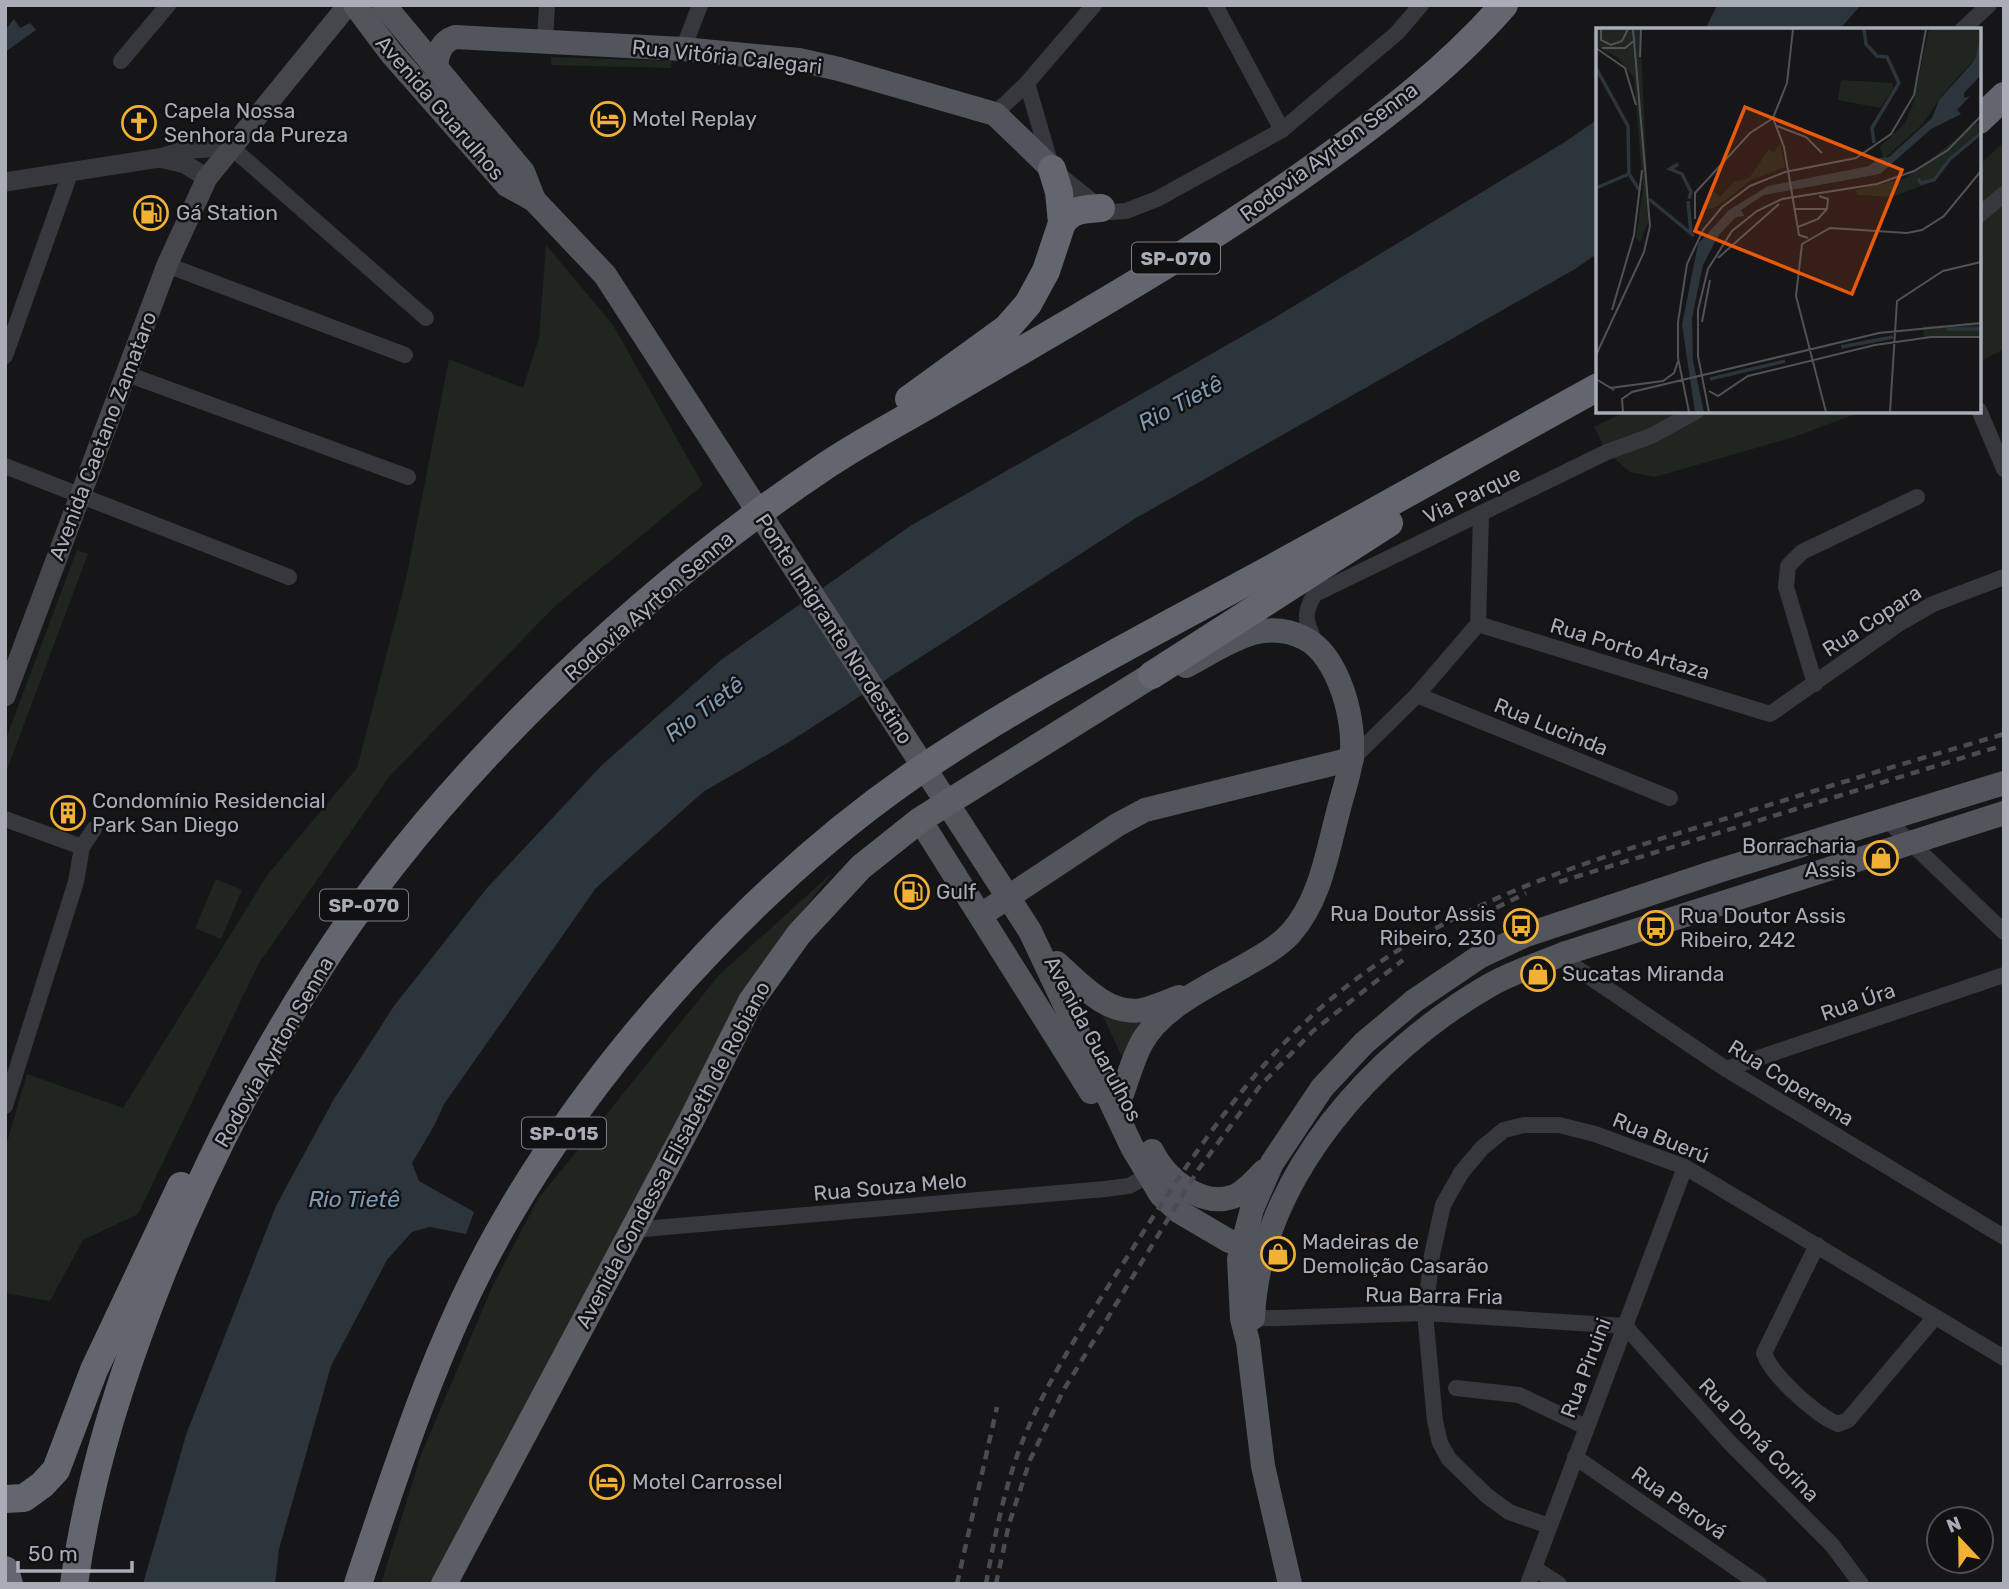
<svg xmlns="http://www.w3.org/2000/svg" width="2009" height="1589" font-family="Rubik,sans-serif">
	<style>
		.green { fill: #1e261f }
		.water { fill: #2c353c }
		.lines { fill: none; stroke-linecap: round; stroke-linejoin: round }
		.minor { stroke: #37383d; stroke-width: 16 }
		.tertiary { stroke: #37383d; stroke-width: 19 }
		.secondary { stroke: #45474d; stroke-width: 21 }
		.primary { stroke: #53555c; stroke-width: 24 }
		.trunk { stroke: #5b5e65; stroke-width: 26 }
		.motorway { stroke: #63666e; stroke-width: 28 }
		.rail { stroke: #4a4c52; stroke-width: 4.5; stroke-dasharray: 9 7; stroke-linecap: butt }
		.labels { text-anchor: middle; stroke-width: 5; stroke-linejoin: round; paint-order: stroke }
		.shield { fill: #111113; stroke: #7b7e86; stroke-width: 2 }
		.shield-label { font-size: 19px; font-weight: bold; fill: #a8adb8 }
		.street-label { font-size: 21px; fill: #a8adb8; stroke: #111113 }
		.poi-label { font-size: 21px; fill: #a8adb8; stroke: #111113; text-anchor: start }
		.water-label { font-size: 23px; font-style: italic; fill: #7f9bb3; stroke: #111113 }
		.inset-river { fill: none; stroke: #2c353c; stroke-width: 3.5 }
		.inset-road { fill: none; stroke: #505258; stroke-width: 2 }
		.view { fill: #e8590c; fill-opacity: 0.15; stroke: #e8590c; stroke-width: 3.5 }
		.inset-edge { fill: none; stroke: #a8adb8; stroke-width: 3.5 }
	</style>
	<rect width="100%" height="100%" fill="#161618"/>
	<!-- green -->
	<g class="green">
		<path d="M551,57L672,61L671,68L551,65Z"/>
		<path d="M2004,142V349L1979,362V165Z"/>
		<path d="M546,245L613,325L703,485L554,607L389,777L259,963L138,1214L83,1240L50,1301L5,1293V1149L27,1074L123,1108L268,874L357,768L406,579L449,359L523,388L539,338Z"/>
		<path d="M1627,411H1864L1794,437L1655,477L1630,472L1607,452L1594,427Z"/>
		<path d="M77,550L88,554L5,775V741Z"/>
		<path d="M833,872L759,967L431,1584H381L421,1455L493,1285L538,1199L719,975Z"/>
		<path d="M216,879L242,890L221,939L195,928Z"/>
		<path d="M1099,1008L1143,1021L1124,1061Z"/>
	</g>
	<!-- water -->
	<g class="water">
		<path d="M1717,5H1861L1839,30H1705Z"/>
		<path d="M14,19L20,28L30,23L36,30L5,52L6,29Z"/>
		<path d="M1598,119V253L1575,269L1136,518L789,742L703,792L596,888L444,1104L434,1126L412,1163L419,1181L474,1212L466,1234L430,1227L412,1232L387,1260L331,1366L279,1549L275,1584H143L187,1432L276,1206L334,1099L394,1006L487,888L602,765L721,660L910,526L1269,321L1565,142Z"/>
	</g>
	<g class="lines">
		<!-- minor -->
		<g class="minor">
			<path d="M1215,5L1282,130"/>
			<path d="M1962,30L1989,5"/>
			<path d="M545,42L547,5"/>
			<path d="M683,49L700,5"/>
			<path d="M121,61L168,5"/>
			<path d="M1027,83L1052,169L1101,208L1112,212L1126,211L1157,199L1282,130L1397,33L1421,5"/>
			<path d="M995,114L1027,83L1094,5"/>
			<path d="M231,147L426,318"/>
			<path d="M1979,215L2004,194"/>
			<path d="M167,265L405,355"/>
			<path d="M5,356L71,171"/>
			<path d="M127,374L408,477"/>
			<path d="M1979,410L2004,469"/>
			<path d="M5,466L289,577"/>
			<path d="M1478,624L1770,714L1900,623L1933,604L2004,577"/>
			<path d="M1316,644C1306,623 1302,614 1315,594L1607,452L1651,436L1697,411"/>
			<path d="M1815,684L1786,587L1788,566L1802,552L1917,497"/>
			<path d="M1417,695L1670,798"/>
			<path d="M1352,759L1417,695L1478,624L1481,515"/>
			<path d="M5,819L82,847"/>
			<path d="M1888,821L2004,932"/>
			<path d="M1563,954L1575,967L1726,1069L2004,1237"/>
			<path d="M1726,1069L2004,975"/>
			<path d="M5,1106L76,882L82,847L94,829"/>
			<path d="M632,1230L1105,1189L1129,1186L1149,1175"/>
			<path d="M1817,1245L1764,1353C1772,1376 1816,1415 1838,1424L1848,1420L1935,1317"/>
			<path d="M1244,1319L1425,1313L1625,1326"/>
			<path d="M1625,1326L1729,1442L1832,1545L1861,1584"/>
			<path d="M1456,1388L1519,1395L1586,1427"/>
			<path d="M1575,1457L1759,1584"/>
			<path d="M1549,1526L1509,1512L1486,1495L1449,1459L1440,1443L1435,1421L1425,1313L1432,1255L1443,1205L1461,1173L1482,1148L1504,1130L1524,1125H1559L1595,1134L1685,1167L2004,1358"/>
			<path d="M1534,1568L1559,1584"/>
			<path d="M1528,1584L1685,1167"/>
		</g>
		<!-- tertiary -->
		<g class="tertiary">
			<path d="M160,158L185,164L207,178"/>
			<path d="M5,182L159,158L190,149L231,147"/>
		</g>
		<!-- secondary -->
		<path class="secondary" d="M5,696L167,265L207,178L348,5"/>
		<!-- primary -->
		<g class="primary">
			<path d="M355,5L391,53L507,185L534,200L605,275L1030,931L1132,1147L1161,1195L1178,1211L1229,1241L1262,1250"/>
			<path d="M384,5L523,172L534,200"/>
			<path d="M436,68C437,53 441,42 455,37L683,49L799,60L839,69L995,114L1052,169"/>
			<path d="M920,820L1091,1092"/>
			<path d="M981,915L1117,825L1145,810L1352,759"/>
			<path d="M1057,963C1080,984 1108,1016 1142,1010C1155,1007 1168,1001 1179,997"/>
			<path d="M1122,1094C1128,1078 1133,1059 1141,1044C1159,1010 1204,988 1237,970C1254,960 1276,949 1290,934C1320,901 1327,853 1338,812C1342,795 1349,777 1351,760C1357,723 1339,655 1304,638C1261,616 1225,646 1186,666"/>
			<path d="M1152,1151C1166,1179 1202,1209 1235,1196C1246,1191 1256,1179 1264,1171"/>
			<path d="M1253,1318C1259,1178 1374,1052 1490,985C1513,972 1539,964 1563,954L2004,813"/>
			<path d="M1290,1584L1263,1466L1248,1342L1242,1319L1239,1259L1252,1209L1272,1163L1322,1088L1364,1043L1414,1001L1479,957L1526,935L1718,871L2004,783"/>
		</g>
		<!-- trunk -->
		<path class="trunk" d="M444,1584L691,1121L751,1001L799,934L861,867L920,820L1152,675"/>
		<!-- motorway -->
		<g class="motorway">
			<path d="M1979,120L2004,96"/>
			<path d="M1062,223C1072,209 1085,209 1101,208"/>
			<path d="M909,399L1007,328L1028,304L1046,271L1062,223L1059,192L1052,169"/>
			<path d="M1152,675L1389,523"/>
			<path d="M5,1499L24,1498L42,1485L56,1470L94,1370L181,1186"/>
			<path d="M5,1570L9,1584"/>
			<path d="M74,1584C89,1476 121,1376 161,1275C202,1173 253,1072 312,979C431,788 631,597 818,471C854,446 894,425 932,403C1059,328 1189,256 1310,170C1379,121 1448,69 1504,5"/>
			<path d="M358,1584C400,1459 440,1332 507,1218C602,1054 754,886 910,777C1019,702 1136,642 1252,579C1368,516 1482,451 1598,387"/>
		</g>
		<!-- rail -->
		<g class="rail">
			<path d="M1559,882L2004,745"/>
			<path d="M1482,915L1526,893"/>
			<path d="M957,1584L997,1407"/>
			<path d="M986,1584C994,1539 1003,1495 1018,1453C1045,1380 1092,1312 1133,1248C1187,1164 1242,1079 1316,1012C1432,908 1572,866 1718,821C1813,791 1908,762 2004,734"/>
			<path d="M996,1584L1009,1524L1030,1460L1063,1391L1198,1170L1260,1086L1313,1031L1403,960"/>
		</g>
	</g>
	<!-- icons -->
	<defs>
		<g id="hotel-ring" transform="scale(1.75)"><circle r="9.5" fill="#111113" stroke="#f2b134" stroke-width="1.5"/><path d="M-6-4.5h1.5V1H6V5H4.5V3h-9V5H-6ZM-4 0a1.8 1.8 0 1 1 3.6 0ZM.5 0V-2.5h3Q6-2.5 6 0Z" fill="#f2b134"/></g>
		<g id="church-ring" transform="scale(1.75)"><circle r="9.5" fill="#111113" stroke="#f2b134" stroke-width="1.5"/><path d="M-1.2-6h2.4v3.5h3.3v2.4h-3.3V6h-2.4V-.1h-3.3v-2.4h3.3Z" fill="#f2b134"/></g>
		<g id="fuel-ring" transform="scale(1.75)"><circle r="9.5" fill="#111113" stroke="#f2b134" stroke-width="1.5"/><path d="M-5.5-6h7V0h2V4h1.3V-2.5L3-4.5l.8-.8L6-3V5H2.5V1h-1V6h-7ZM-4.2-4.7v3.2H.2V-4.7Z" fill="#f2b134"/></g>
		<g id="building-ring" transform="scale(1.75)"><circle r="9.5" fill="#111113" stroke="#f2b134" stroke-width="1.5"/><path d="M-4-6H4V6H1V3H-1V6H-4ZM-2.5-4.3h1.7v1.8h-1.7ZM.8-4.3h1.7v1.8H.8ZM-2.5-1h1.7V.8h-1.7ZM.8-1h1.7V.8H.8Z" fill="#f2b134"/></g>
		<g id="shop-ring" transform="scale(1.75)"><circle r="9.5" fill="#111113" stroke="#f2b134" stroke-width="1.5"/><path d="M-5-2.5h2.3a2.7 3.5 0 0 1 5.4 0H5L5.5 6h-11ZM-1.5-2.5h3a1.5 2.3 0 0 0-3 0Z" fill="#f2b134"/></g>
		<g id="bus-ring" transform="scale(1.75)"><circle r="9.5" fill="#111113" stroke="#f2b134" stroke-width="1.5"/><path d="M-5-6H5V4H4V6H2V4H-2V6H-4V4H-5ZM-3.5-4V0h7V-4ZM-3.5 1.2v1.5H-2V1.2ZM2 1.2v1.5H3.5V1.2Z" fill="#f2b134"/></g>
	</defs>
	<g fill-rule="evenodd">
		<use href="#hotel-ring" x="608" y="119"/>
		<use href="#church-ring" x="139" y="123"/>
		<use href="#fuel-ring" x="151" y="213"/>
		<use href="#building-ring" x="68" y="813"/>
		<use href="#shop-ring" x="1881" y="858"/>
		<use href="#fuel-ring" x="912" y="892"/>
		<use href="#bus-ring" x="1521" y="926"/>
		<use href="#bus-ring" x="1656" y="928"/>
		<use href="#shop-ring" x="1538" y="974"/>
		<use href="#shop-ring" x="1278" y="1254"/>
		<use href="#hotel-ring" x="607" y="1482"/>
	</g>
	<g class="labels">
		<!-- shield labels -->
		<g class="shield">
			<rect x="1132" y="242.5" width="88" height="31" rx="5"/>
			<rect x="320" y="889.5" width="88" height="31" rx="5"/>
			<rect x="522" y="1117.5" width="84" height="31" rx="5"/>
		</g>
		<g class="shield-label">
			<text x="1176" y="265">SP-070</text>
			<text x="364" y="912">SP-070</text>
			<text x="564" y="1140">SP-015</text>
		</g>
		<!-- street labels -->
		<g class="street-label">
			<text transform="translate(727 57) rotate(6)" y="7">Rua Vitória Calegari</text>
			<text transform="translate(440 108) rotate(49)" y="7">Avenida Guarulhos</text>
			<text transform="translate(1329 152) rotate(-37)" y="7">Rodovia Ayrton Senna</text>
			<text transform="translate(103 436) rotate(-69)" y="7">Avenida Caetano Zamataro</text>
			<text transform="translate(1472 495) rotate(-26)" y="7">Via Parque</text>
			<text transform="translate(649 606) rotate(-41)" y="7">Rodovia Ayrton Senna</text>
			<text transform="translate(1872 621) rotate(-33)" y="7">Rua Copara</text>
			<text transform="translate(834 629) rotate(57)" y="7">Ponte Imigrante Nordestino</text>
			<text transform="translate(1630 649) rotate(17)" y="7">Rua Porto Artaza</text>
			<text transform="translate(1551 727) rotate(22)" y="7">Rua Lucinda</text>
			<text transform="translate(1858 1002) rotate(-19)" y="7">Rua Úra</text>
			<text transform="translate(1093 1039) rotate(62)" y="7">Avenida Guarulhos</text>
			<text transform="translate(274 1052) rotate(-60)" y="7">Rodovia Ayrton Senna</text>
			<text transform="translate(1791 1083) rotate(32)" y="7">Rua Coperema</text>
			<text transform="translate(1661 1138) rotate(22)" y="7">Rua Buerú</text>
			<text transform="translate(673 1155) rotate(-62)" y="7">Avenida Condessa Elisabeth de Robiano</text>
			<text transform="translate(890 1187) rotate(-5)" y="7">Rua Souza Melo</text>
			<text transform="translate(1434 1296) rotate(1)" y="7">Rua Barra Fria</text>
			<text transform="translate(1586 1368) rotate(-69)" y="7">Rua Piruini</text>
			<text transform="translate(1759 1440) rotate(46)" y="7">Rua Doná Corina</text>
			<text transform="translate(1679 1503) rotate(35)" y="7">Rua Perová</text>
		</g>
		<!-- poi labels -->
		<g class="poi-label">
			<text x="164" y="118">Capela Nossa<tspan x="164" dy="24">Senhora da Pureza</tspan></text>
			<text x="632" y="126">Motel Replay</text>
			<text x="176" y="220">Gá Station</text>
			<text x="92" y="808">Condomínio Residencial<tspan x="92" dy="24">Park San Diego</tspan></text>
			<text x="1856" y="853" text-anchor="end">Borracharia<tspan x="1856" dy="24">Assis</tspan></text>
			<text x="936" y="899">Gulf</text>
			<text x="1496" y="921" text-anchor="end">Rua Doutor Assis<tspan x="1496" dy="24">Ribeiro, 230</tspan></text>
			<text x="1680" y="923">Rua Doutor Assis<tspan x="1680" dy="24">Ribeiro, 242</tspan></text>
			<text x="1562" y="981">Sucatas Miranda</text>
			<text x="1302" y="1249">Madeiras de<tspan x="1302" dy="24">Demolição Casarão</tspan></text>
			<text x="632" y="1489">Motel Carrossel</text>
		</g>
		<!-- water labels -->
		<g class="water-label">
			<text transform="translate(1180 403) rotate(-28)" y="8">Rio Tietê</text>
			<text transform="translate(704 709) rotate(-37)" y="8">Rio Tietê</text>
			<text x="354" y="1207">Rio Tietê</text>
		</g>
	</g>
	<!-- overview -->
	<g transform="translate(1596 28)">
		<rect width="385" height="385" fill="#161618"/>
		<path d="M0,1H44L53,192L44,215L40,210L47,160L38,50L22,30L0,18ZM333,1H385V43L375,35L346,67L327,96L288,131L284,119L309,95L317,76ZM245,52L297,55V61L284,80L242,72ZM385,92V107L352,133L336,154L296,169L261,167L260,162L310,150ZM184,115L189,139L155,152L122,178L112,182L106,178L118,163L124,169L138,154L153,150L173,121L178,125ZM385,296V308L328,309L327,298Z" fill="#1e261f"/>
		<path d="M385,5V47L368,65V70L374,68L361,82L365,86L335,101L284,146L168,167L145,182L148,188L140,189L122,208L107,237L96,290L97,333L108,384H99L86,297L102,216L133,182L172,158L273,138L283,130L293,129L336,90L343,72L379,32Z" fill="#2c353c"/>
		<path class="inset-river" d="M268,1L270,16L281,28L291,29L303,55L276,100L278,115M0,40L32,98L33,146L44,163M82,136L74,141L86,146L95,164L93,171M322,151L325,155L338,152L353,132L385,105M0,160L33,146M53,171L98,208M92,173L95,205M351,301H385M245,319L297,309M114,351L189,333"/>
		<path class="inset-road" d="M5,1V12L15,17L26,13L32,1M197,1L191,55L177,90L188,119L203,207L212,210M0,20L29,40L40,77M6,20H29L39,12M44,29L45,1M181,98L210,109L226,125M198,181H231M99,191V165L154,105L179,89M202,199L222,191L231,181L232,171L223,168M122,230L183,176M16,282L38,207L46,142M106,294L114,252M0,327L48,224L54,198L37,1M0,351L18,362M14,360L67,353L78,345L82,333M113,363L122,368L152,348L279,317L335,309H385M27,384L26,371L36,364L283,305L385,295M93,384L82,330V294L91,236L107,202L126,179L154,158L189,144L260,130L295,106L318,67L330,1M113,384L102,328V282L112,241L136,203L161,183L186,171L281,156L318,143L352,122L385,88M230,384L200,268L206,216L234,200L311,205L326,202L348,188L385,143M294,384L301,273L347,243L385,234"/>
		<path class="view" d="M149,79L306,142L256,266L99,203Z"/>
		<rect width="385" height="385" class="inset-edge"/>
	</g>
	<!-- border -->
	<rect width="2009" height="1589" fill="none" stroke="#a8adb8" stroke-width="14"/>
	<!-- north arrow -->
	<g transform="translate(1960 1540) rotate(338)"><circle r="33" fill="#111113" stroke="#4d4f55" stroke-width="2"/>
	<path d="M0-5L12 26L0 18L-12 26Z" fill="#f2b134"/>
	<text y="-10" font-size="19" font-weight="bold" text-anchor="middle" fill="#a8adb8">N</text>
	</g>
	<!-- scale -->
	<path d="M18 1561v10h114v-10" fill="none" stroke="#a8adb8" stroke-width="3.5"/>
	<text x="28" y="1561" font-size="21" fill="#a8adb8" stroke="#111113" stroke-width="5" paint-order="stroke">50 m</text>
</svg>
